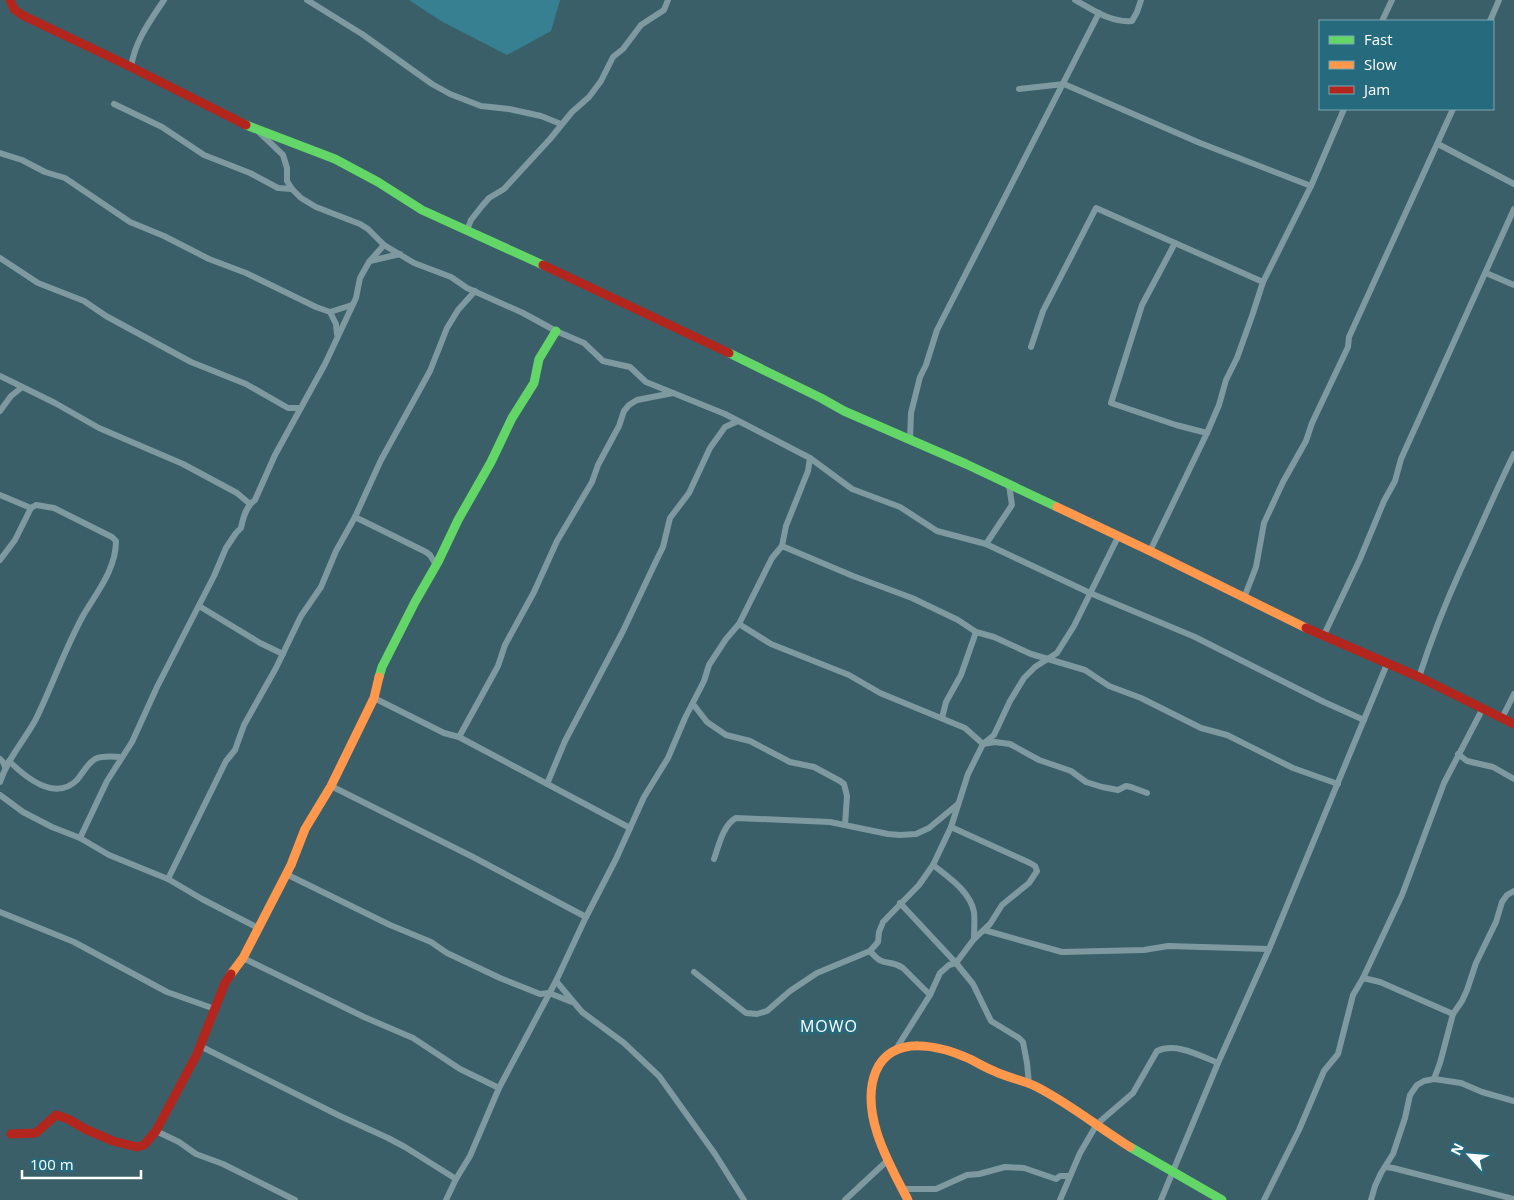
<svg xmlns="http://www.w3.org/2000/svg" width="1514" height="1200" font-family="'Open Sans',sans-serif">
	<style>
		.green { fill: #378092 }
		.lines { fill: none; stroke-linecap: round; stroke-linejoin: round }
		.street { stroke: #7f99a0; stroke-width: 6 }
		.fast { stroke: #63d668; stroke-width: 9 }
		.slow { stroke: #ff974d; stroke-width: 9 }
		.jam { stroke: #b3261e; stroke-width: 9 }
		.labels { text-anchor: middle; stroke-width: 5; stroke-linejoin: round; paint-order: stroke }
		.quarter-label { font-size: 16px; letter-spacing: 1px; fill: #fff; stroke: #266b7d }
	</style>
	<rect width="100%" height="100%" fill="#3a5f69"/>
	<!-- green -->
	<path class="green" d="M409,0H560L551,31L507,55L441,21Z"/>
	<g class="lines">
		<!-- street -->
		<g class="street">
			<path d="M307,0L362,34L432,84L450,94L481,106L509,109L541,116L561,124"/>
			<path d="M1075,0C1093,10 1111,23 1132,21L1137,12L1141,0"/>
			<path d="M1382,21L1392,0"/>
			<path d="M1490,21L1499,0"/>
			<path d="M131,67C135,41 150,21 164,0"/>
			<path d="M1019,89L1064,84L1200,143L1311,186"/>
			<path d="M114,104L162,127L204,155L250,173L278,188L292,189"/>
			<path d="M259,132L283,155L287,168V181L292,189L301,198L316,207L360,224L368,229L384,245L414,263L451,277L467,288L523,313L556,331L584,343L603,361L630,367L646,382L725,414L810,458L852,489L900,507L937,531L986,544L1090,593L1195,637L1324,702L1364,720"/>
			<path d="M1438,144L1514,184"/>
			<path d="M0,153L22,160L45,172L65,178L130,222L164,236L209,259L246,273L316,307L330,312L352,305"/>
			<path d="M467,230L471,220L482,206L489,198L504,189L550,139L572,112L589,97L601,81L613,57L623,49L641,25L664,10L668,0"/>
			<path d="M1175,243L1142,305L1111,403L1176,425L1207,433"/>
			<path d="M0,258L38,283L84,301L106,316L191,362L246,384L288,408H300"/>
			<path d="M370,261L400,254"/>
			<path d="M1486,273L1514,285"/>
			<path d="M330,312L336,324L337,334"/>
			<path d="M1031,347L1043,311L1096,208L1263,282"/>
			<path d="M0,376L55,403L99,428L183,464L237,493L250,504"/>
			<path d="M0,411L11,396L21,388"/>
			<path d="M910,440L911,413L920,377L926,365L937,330L1099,13"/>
			<path d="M0,495L31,508"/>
			<path d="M355,517L426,552L430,555L436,565"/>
			<path d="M986,544L1012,505L1009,485"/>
			<path d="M782,546L853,576L912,598L958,620L976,632L994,637L1031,654L1085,670L1109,686L1141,698L1201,728L1227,735L1293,768L1338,784"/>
			<path d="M1150,551L1207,433L1219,405L1226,380L1237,358L1252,316L1263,282L1311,186L1344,109"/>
			<path d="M0,560L15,540L31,508L36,505L54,508L112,537L116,541C116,569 97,592 84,614C65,648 53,684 36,719C24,741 8,758 0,782"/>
			<path d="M1244,598L1256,567L1264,523L1283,482L1306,441L1312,423L1348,347L1349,337L1453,109"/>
			<path d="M199,606L260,643L283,654"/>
			<path d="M739,624L771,644L849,675L880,693L965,728L983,744L995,742L1010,744L1039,760L1071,771L1086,782L1102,787L1118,790L1126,786L1131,787L1147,793"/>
			<path d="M1323,637L1360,559L1384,501L1395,481L1401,459L1514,209"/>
			<path d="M1419,677C1431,640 1445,604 1461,569C1479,531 1495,492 1514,454"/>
			<path d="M374,698L444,733L459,737L630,828"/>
			<path d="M693,704L707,722L726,735L750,741L790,762L814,767L840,781L844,784L847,796L845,825"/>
			<path d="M942,718L946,702L961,675L976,632"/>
			<path d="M1502,718L1514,694"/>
			<path d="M459,737L498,666L505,645L534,592L557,541L592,482L598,465L619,426L624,411L629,405L637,400L673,393"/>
			<path d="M1458,754L1467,761L1493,767L1514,779"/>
			<path d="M0,759L3,762L5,767"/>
			<path d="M9,761C25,777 55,802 77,780C83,773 87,764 95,759C103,755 114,757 122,757"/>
			<path d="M547,784L565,741L623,631L658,557L663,547L670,518L689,493L710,448L725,427L738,421"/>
			<path d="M331,786L473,857L586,917"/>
			<path d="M0,795L23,812L52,827L80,838L109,855L168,879L202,899L258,928"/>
			<path d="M80,838L107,781L132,742L157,687L214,576L226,548L236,533L241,528C243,518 246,506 255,500L275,455L325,364L356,298L360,278L369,262L384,245"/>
			<path d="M714,859C719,845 723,825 736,818L830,822L888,834L900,835L916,834L929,828L958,804"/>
			<path d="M933,865C948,877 970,891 974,912C975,921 974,930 974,939"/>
			<path d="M286,874L390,925L431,942L447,953L500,978L540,994L549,993L572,1002"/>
			<path d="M168,879L226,761L235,750L244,725L276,668L301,616L321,587L336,551L355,517L381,460L430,371L447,328L458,310L475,291"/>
			<path d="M900,903L956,963L973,984L991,1021L1019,1038L1023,1042L1027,1063L1029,1084"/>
			<path d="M0,912L74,942L167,992L215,1009"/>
			<path d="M984,930L1062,952L1144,950L1168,946L1269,949"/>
			<path d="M870,951C885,969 888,958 903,968L930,995"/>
			<path d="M243,958L364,1017L413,1038L460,1069L499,1088"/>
			<path d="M694,972L746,1013L757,1014L767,1011L790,991L817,973L870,951L878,942L879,932L883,922L919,885L933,865L951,827L968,774L983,744L994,735L1010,701L1024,678L1035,667L1057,653L1062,645L1074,626L1118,537"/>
			<path d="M1363,978L1380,982L1453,1014"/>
			<path d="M556,981L582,1012L624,1043L659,1076L715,1154L744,1200"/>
			<path d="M200,1046L340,1116L388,1138L405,1147L456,1179"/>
			<path d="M896,1049L930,995L940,973L949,965L956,963L974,939L990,924L1002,905L1029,883L1037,871L1035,866L1030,863L951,827"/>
			<path d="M1434,1079L1440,1063L1453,1014L1462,1001L1467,990L1476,963L1496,922L1502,902L1507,895L1514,891"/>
			<path d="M156,1131L179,1142L196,1154L223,1164L295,1200"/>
			<path d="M1385,1167L1393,1168L1514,1199"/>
			<path d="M902,1189H936L967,1175L979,1174L1005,1167L1024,1168L1056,1179L1060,1176H1070"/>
			<path d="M446,1200L456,1179L470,1156L499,1088L556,981L586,917L616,859L644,797L668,758L685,718L704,681L709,665L726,639L739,624L772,558L782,546L786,526L808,471L810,458"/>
			<path d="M845,1200L888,1160"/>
			<path d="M1060,1200L1080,1153L1097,1124L1133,1093L1157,1051C1176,1042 1200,1056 1218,1063"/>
			<path d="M1161,1200L1218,1063L1269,949L1387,664"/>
			<path d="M1264,1200L1299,1130L1324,1071L1338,1054L1353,995L1363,978L1402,895L1444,783L1483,708"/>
			<path d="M1371,1200L1375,1186L1381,1173L1393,1154L1405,1118L1410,1095L1417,1085L1424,1081L1434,1079L1461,1083L1482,1092L1514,1101"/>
		</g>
		<!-- fast -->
		<g class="fast">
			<path d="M246,125L335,159L378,182L422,210L543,265"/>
			<path d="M729,353L821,398L844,411L966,464L1057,507"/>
			<path d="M379,677L382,667L415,602L438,562L458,520L491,462L512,418L534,383L539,359L556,331"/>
			<path d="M1130,1147L1222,1200"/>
		</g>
		<!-- slow -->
		<g class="slow">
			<path d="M1057,507L1150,551L1306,628"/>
			<path d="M231,974L243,958L291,865L305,829L331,786L374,698L379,677"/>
			<path d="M908,1200C889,1164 859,1112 876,1071C893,1033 941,1046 970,1059C978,1063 986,1068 994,1071C1008,1078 1023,1080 1037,1087C1070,1104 1098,1127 1130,1147"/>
		</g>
		<!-- jam -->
		<g class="jam">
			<path d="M10,0L14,9L22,15L131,67L246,125"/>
			<path d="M543,265L729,353"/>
			<path d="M1306,628L1419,677L1514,724"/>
			<path d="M11,1134L36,1133L56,1115L68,1119L85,1129L113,1141L137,1147L144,1145L156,1131L197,1054L225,983L231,974"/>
		</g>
	</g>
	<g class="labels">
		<!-- quarter labels -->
		<g class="quarter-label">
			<text x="829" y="1032">MOWO</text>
		</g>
	</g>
	<!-- legend -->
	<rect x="1319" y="20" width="175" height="90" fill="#266b7d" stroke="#7da6b1"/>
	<rect x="1329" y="36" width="25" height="8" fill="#63d668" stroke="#7da6b1"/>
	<text x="1364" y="45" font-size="15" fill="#ffffff">Fast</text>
	<rect x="1329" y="61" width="25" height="8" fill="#ff974d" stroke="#7da6b1"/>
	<text x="1364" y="70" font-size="15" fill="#ffffff">Slow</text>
	<rect x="1329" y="86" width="25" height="8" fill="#b3261e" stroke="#7da6b1"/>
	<text x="1364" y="95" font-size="15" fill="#ffffff">Jam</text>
	<!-- north arrow -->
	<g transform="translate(1469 1155) rotate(296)" stroke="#266b7d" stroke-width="4" paint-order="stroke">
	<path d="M0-4L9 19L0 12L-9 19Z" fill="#ffffff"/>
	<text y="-8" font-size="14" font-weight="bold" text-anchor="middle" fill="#ffffff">N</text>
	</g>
	<!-- scale -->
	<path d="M22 1170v8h119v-8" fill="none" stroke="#ffffff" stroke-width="2.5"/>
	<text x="30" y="1170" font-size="15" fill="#ffffff" stroke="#266b7d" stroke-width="4" paint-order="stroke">100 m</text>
</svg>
